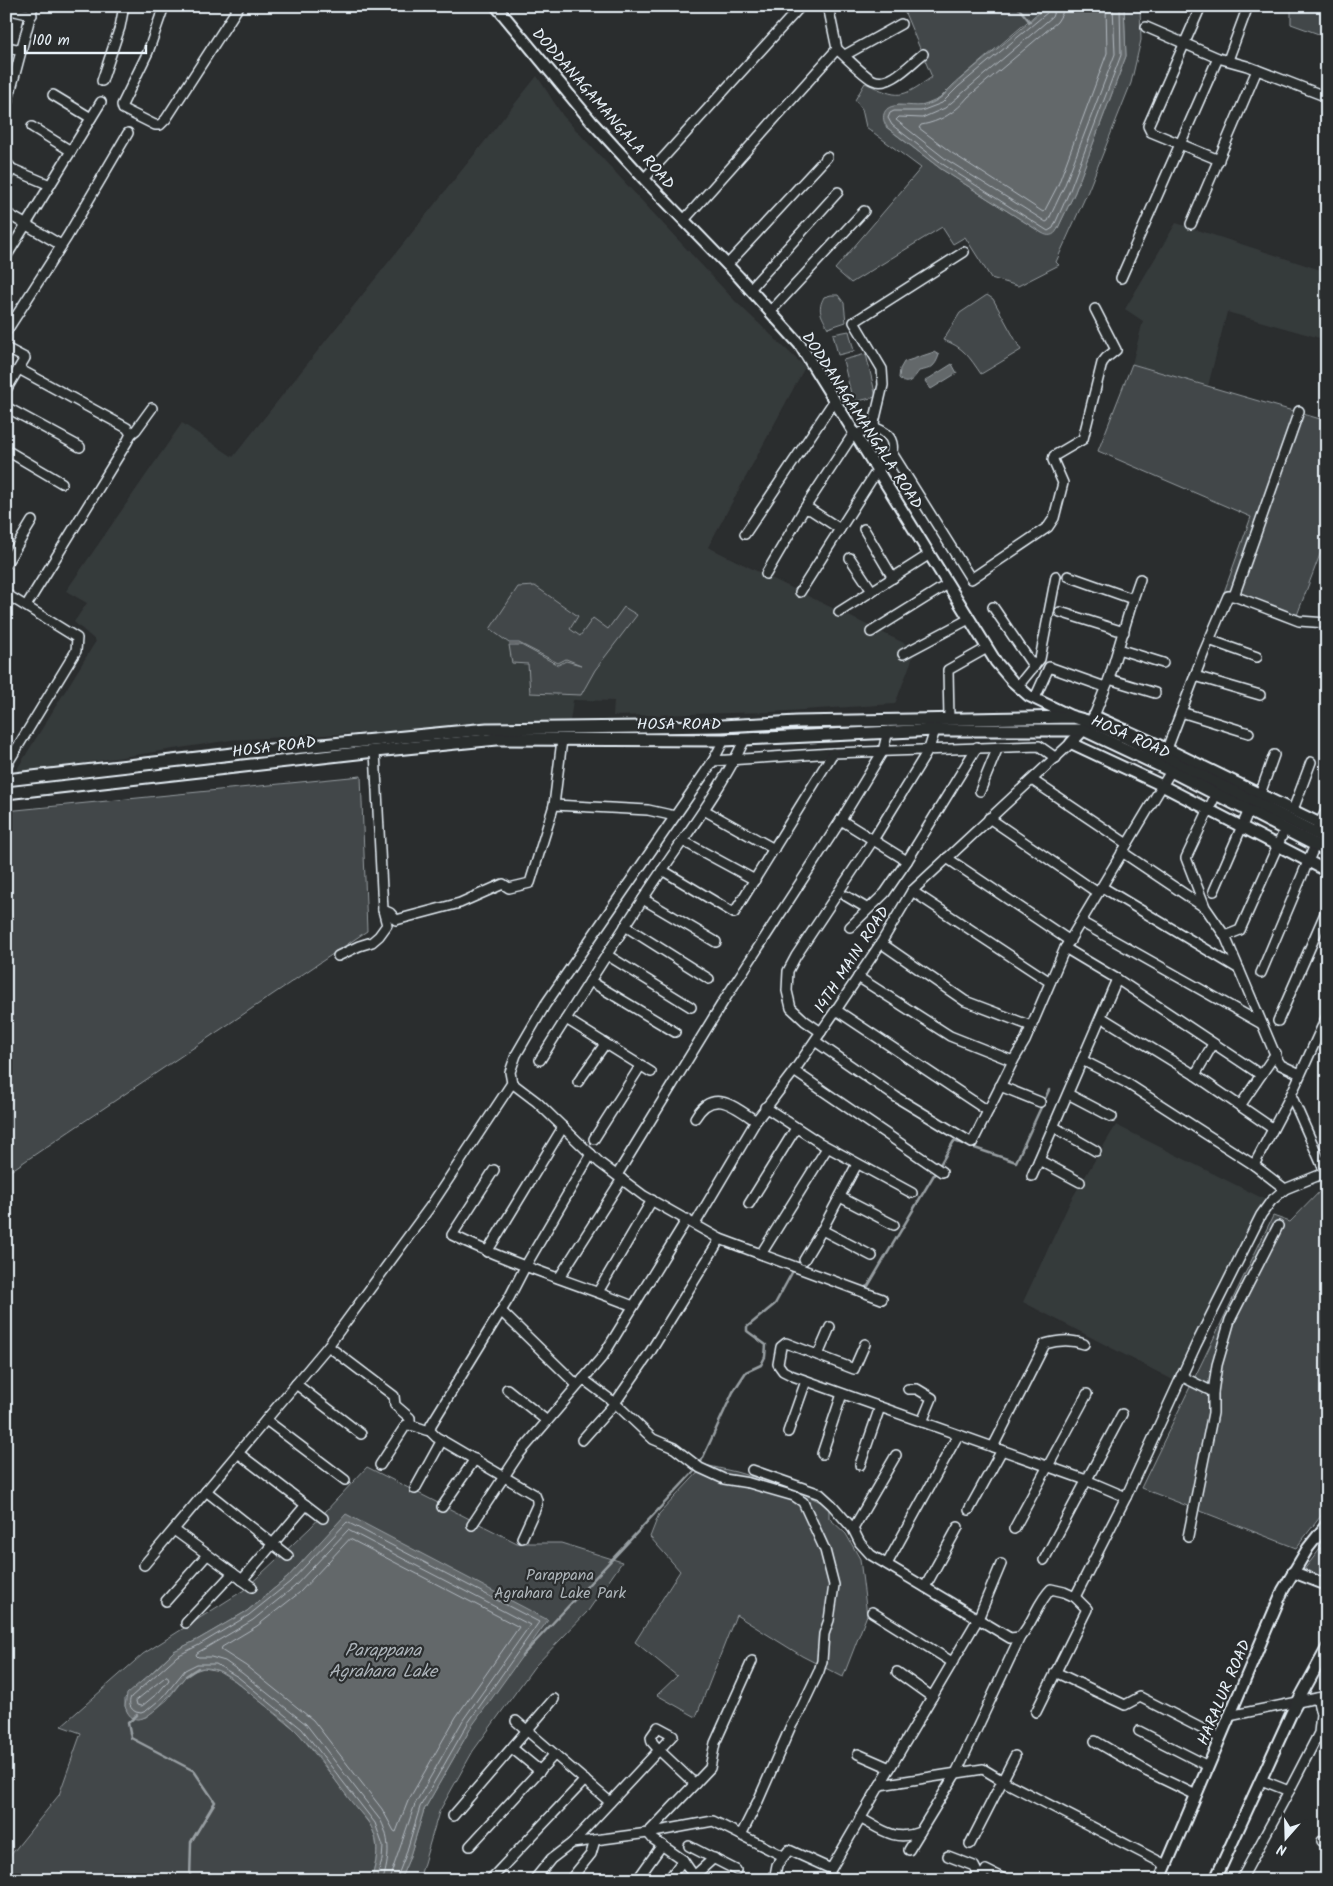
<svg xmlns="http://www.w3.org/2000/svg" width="1333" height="1886" font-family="Kalam,sans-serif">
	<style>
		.built { fill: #363a3b }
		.green { fill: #424648; stroke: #959ca0 }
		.water { fill: #63686b; stroke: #989fa3 }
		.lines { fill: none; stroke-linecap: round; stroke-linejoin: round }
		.shore { stroke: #b3bac0; stroke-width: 1 }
		.stream { stroke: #989fa3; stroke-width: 2.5 }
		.minor-casing { stroke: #e8f1f8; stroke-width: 12 }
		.tertiary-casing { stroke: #e8f1f8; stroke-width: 14 }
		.secondary-casing { stroke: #e8f1f8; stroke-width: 15 }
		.minor { stroke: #2a2d2e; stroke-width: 9 }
		.tertiary { stroke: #2a2d2e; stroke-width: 10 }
		.secondary { stroke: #2a2d2e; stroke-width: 11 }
		.labels { text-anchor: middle; stroke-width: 4.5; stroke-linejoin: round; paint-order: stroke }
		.street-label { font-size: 16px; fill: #e8f1f8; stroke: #2a2d2e }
		.park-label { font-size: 16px; fill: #aeb5ba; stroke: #2a2d2e }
		.water-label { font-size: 18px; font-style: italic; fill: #acb3b9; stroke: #2a2d2e }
	</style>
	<rect width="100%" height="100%" fill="#2a2d2e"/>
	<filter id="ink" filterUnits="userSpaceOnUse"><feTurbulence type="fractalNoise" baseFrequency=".02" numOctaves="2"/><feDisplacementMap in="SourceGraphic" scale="10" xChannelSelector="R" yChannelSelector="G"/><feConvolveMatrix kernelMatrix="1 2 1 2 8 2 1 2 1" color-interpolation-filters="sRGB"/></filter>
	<g filter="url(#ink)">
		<!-- built -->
		<g class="built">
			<path d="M537,76L563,116L734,300L805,367L708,547L916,649L895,704L772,712L613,716L614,701L573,700L570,722L231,740L14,774L96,641L74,622L87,603L66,591L182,423L233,457Z"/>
			<path d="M1176,223L1327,272V340L1227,312L1208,386L1132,364L1143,321L1125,309Z"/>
			<path d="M1116,1125L1264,1199L1173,1380L1023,1302L1071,1200Z"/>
		</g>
		<!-- green -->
		<g class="green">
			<path d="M902,6H1046L954,84L939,99L920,107L897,105L886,127L941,169L1042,233L1057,230L1075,192L1126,56L1124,6H1140L1141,40L1131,83L1088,191L1056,262L1059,265L1018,286L991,278L965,237L953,244L942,227L851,283L835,269L921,168L866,127L862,109L855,100L865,83C900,99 900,99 932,77Z"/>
			<path d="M1291,6H1327V37L1291,24Z"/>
			<path d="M831,295H838L844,303L846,322L828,328C821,315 817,310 824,297Z"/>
			<path d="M987,295L993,299L1021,350L981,374C970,358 963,346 943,340L960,313Z"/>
			<path d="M849,331L854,351L838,355L833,334Z"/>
			<path d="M866,354L876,397L853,402L843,360Z"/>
			<path d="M1132,364L1327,421V536L1294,623L1223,595L1251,517L1098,451Z"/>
			<path d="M535,586L578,616L570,629L580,636L593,618L608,629L624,607L637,615L595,670L581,695L530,693L528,664L512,663L509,645H521L558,665L566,661L581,665L566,659L558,663L519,643H509L490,629L518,587Z"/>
			<path d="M361,776L367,931L6,1174V811Z"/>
			<path d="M1325,1186L1327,1190V1508L1296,1548L1141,1488L1273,1216L1290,1222Z"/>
			<path d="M705,1465L736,1472L793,1489L829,1506V1518L846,1534L860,1559L867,1615L843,1677L802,1656L736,1615L696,1717L657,1695L677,1676L635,1642L680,1571L650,1537L659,1514Z"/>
			<path d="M367,1467L517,1543H561L622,1562L588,1611L534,1667L473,1751L439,1812L419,1880H400L409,1859L424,1810L472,1726L351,1518L346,1515L287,1578L247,1611L197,1640L174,1651L125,1698V1706L128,1713L142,1718L146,1717L167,1700L188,1673L204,1668L219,1671L235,1681L298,1732L371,1826C380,1845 377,1860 371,1880H6V1861L59,1795L81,1733L61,1726L143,1654L244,1590L310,1528Z"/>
			<path d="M1327,1540V1580L1303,1571Z"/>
		</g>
		<!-- water -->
		<g class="water">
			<path d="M1046,6H1124L1126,56L1075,192L1057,230C1054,236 1048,237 1042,233L941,169L889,129C881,122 881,108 894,106C907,103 917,109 932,103C945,97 953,85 964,76C991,53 1021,31 1046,6Z"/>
			<path d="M934,352L939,355C935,367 931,369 919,371C914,378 907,388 899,378L900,369L904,362Z"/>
			<path d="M952,364L957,373L931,389L925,381Z"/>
			<path d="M346,1514L548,1620L472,1726L424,1810L409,1859L400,1880H371C378,1858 381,1840 367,1820C341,1793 324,1759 298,1733C285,1718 266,1707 251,1694C240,1685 227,1672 213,1669C205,1667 194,1668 188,1674C178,1682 137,1746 125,1706L127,1694L156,1669L174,1651L197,1640L247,1611L287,1578Z"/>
		</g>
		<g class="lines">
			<!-- shore -->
			<g class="shore">
				<path d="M1050,6L1048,12L958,87L942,103L921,111H894L890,113L888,118L892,125L944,165L1048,231L1053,228L1070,190L1121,55L1120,6"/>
				<path d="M1056,6L1052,17L945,108L922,118L899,117L896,120L947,160L1046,222L1048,221L1064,187L1115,54L1113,6"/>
				<path d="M1063,6L1062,14L1057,22L968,97C956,112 940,122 921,125L919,128L952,153L1043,212L1045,210L1058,185L1107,53L1106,6"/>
				<path d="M350,1539L519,1627L456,1717L408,1801L396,1832L394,1831L382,1809L313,1720L246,1666L221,1650L222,1647L257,1626L299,1593Z"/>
				<path d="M167,1676L169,1680L159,1692L142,1706L137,1705L136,1701Z"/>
				<path d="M376,1880L382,1860L383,1846L375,1823L302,1729L238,1677L216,1664H197L185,1670L164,1696L146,1711L141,1713L136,1712C130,1709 128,1703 131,1697L177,1656L199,1645L249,1615L290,1582L347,1522L539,1622L468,1723L420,1807L405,1857L396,1880"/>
				<path d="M383,1880C389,1859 391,1841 381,1821L306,1724L242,1673L225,1661L211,1657H198L196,1655L197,1653L253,1620L294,1587L348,1530L530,1625L463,1720L415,1804L389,1880"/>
			</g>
			<!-- stream -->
			<g class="stream">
				<path d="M1017,6L1030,22"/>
				<path d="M861,1289L868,1286L954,1141L1016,1162L1049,1090"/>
				<path d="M522,1656L699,1466L733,1392L746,1372L761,1365L765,1357L766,1345L747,1331V1327L775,1304L794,1269"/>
				<path d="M186,1676L198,1668"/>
				<path d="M137,1715L128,1723L131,1738L194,1771L215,1802L191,1842L190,1880"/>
			</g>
			<!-- minor casing -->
			<g class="minor-casing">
				<g id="minor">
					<path d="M164,6L148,52L122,105L123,109L155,125H160L166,119L239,6"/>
					<path d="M1201,6L1148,126L1151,132L1219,160"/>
					<path d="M6,9L32,15"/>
					<path d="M1146,27L1218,58L1247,66L1327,97"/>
					<path d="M6,47L22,50"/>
					<path d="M837,49C845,56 864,76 873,80C890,88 911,63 923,54"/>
					<path d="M845,55L901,24"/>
					<path d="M1228,60L1248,6"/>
					<path d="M102,81L120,27L124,6"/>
					<path d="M53,95L91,118"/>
					<path d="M6,108L33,6"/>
					<path d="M32,127L71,151"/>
					<path d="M6,162L12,169L50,185"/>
					<path d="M6,179L12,169"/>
					<path d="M644,179L801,6"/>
					<path d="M6,213L61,245"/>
					<path d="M684,220L837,49L828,6"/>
					<path d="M1191,224L1257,70"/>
					<path d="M6,257L101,102"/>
					<path d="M727,265L827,157"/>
					<path d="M1121,278L1218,58"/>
					<path d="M750,289L838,192"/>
					<path d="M771,311L864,211"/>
					<path d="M6,332L67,237L128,133"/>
					<path d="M6,348L25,358L6,390"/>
					<path d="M19,369L127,428L131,434L127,442L26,606"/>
					<path d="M6,407L80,447"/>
					<path d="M873,427L883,385L882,369L854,322L964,252"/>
					<path d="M131,434L136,430L152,408"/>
					<path d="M6,450L62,483"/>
					<path d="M892,453L971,579L1048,527L1054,518L1063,483L1053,460L1054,456L1083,439L1102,363L1106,358L1116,350L1095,309"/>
					<path d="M804,509L854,433"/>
					<path d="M864,529L893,578"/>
					<path d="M745,534L834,401"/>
					<path d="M850,558L872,591"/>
					<path d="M6,564L32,521"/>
					<path d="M766,574L804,509L811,510L840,529"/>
					<path d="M1068,576L1133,599L1140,579"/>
					<path d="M800,592L878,469C898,455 898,435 873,427L856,435"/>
					<path d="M6,594L77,638L76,651L6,766"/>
					<path d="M1234,596L1299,411"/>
					<path d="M993,607L1034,667"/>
					<path d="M839,612L930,554"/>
					<path d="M1060,612L1124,632"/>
					<path d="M871,632L948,584"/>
					<path d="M1209,640L1257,657"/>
					<path d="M1118,649L1163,663"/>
					<path d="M903,654L969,619"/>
					<path d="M1195,676L1260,695"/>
					<path d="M1109,679L1155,693"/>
					<path d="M1018,686L1040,659L1056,576"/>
					<path d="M1035,698L1049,667L1105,687"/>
					<path d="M1181,712L1249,733"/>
					<path d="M1094,716L1109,679L1133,599"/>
					<path d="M949,719L948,670L987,648"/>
					<path d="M724,740L713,761L545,1005L516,1055L510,1072L512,1083L537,1102L600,1163L644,1196L720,1239L882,1299"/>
					<path d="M375,751L383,910L390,913L396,920L460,903L503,884L509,888L530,883L554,805L648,810L675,816"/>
					<path d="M1165,754L1204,652L1228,596H1234L1299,621L1327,623"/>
					<path d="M713,761L833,753L1039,746L1056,758"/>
					<path d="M1032,780L1127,844"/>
					<path d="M980,791L998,747"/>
					<path d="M1216,794L1186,858L1205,907L1225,936L1277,1059L1281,1065L1300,1074"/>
					<path d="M1260,794L1274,755"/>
					<path d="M554,805L562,740"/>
					<path d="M704,810L774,849"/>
					<path d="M1293,810L1311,762"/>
					<path d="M989,818L1098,893"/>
					<path d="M841,820L907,861"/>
					<path d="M1317,829L1327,809"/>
					<path d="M683,841L755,880"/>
					<path d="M1122,852L1204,907"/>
					<path d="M947,858L1070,941"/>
					<path d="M662,870L734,913L833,753"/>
					<path d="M1102,887L1239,969"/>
					<path d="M912,891L1050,982"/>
					<path d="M1214,891L1249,810"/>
					<path d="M846,896L868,909"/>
					<path d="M643,899L716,942"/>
					<path d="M1081,922L1262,1024"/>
					<path d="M625,926L709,979"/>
					<path d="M850,927L885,893L907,861L977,747"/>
					<path d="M1225,936L1240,930L1285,829"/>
					<path d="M881,943L965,1001L1031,1026"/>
					<path d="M1065,948L1117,979L1261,1075"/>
					<path d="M607,955L691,1007"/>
					<path d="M338,956L359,946L372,942L379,936L387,925L383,910"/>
					<path d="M1261,973L1315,845"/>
					<path d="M858,977L950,1036L1013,1061"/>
					<path d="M590,981L675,1032"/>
					<path d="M836,1010L988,1111"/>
					<path d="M1101,1017L1195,1075L1272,1128"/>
					<path d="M566,1019L651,1072"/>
					<path d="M1278,1021L1327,909"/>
					<path d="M821,1032L805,1021L791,1008L787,991L788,971L796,956L873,840L929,749L935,730"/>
					<path d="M815,1041L896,1097L972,1143L1013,1061L1025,1041L1065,948L1171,771"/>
					<path d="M540,1060C574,1006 608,952 643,899C677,846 718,796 745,739"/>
					<path d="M1082,1060L1125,1082L1254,1165L1285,1189"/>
					<path d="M794,1071L942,1172"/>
					<path d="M1195,1075L1213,1044"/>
					<path d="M578,1082L605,1044"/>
					<path d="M1000,1086L1040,1102"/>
					<path d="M1068,1094L1112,1117"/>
					<path d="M1291,1095L1325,1172"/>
					<path d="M1240,1106L1276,1053"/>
					<path d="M765,1107L820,1143L912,1193"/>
					<path d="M695,1118C713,1087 735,1107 756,1121"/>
					<path d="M1054,1127L1096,1151"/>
					<path d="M594,1139L641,1065"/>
					<path d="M1039,1160L1080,1182"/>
					<path d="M1254,1165L1291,1095L1327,1016"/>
					<path d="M494,1170L452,1235C511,1264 573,1282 633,1306"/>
					<path d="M617,1175L723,1002L841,820L883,751L888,731"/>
					<path d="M1032,1176L1117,979"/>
					<path d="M840,1197L894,1225"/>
					<path d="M749,1204L796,1128"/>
					<path d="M695,1224L756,1121L794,1071L836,1010L881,943L912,891L1071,743"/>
					<path d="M822,1230L872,1256"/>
					<path d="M487,1252L563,1127"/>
					<path d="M761,1254L827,1148"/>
					<path d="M804,1260L822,1230L857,1164"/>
					<path d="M559,1278L622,1179"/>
					<path d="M598,1292L652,1200"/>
					<path d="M501,1311L577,1385"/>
					<path d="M865,1344L854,1369L786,1343L781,1347L778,1364L783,1371L793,1376L1086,1480L1126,1497"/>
					<path d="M328,1346L394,1396L395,1405L410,1418V1424"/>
					<path d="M818,1355L830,1327"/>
					<path d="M1181,1376L1213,1392"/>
					<path d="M583,1379L615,1403L653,1439L674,1448L700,1468L724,1479L749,1483L794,1496L803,1502L825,1550L834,1585L829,1620L824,1634L822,1661L819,1671L801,1709L790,1728L758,1801L741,1835"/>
					<path d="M296,1384L361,1434"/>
					<path d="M507,1389L547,1421"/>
					<path d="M908,1389H917L932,1398L922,1422"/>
					<path d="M266,1420L345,1480"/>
					<path d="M788,1432L806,1381"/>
					<path d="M582,1440L615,1403L649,1354L720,1239"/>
					<path d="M993,1447L1045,1344C1058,1340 1071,1339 1084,1344"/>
					<path d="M238,1453L323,1518"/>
					<path d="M822,1454L842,1394"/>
					<path d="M896,1455L853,1529L860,1543L871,1555L1010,1638L1020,1637C1033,1623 1037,1603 1051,1589L1064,1592L1075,1597L1126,1497L1196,1345L1261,1215L1271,1201L1285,1189L1327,1172"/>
					<path d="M380,1465L406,1425C414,1424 422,1430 430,1431"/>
					<path d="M860,1465L880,1407"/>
					<path d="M752,1470L820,1494L832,1505L853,1529"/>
					<path d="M415,1489L442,1440"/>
					<path d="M206,1491L288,1556"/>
					<path d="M442,1507L475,1459"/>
					<path d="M969,1510L1002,1450"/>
					<path d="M472,1525L519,1454L603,1356L687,1219"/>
					<path d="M1014,1529L1087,1394"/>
					<path d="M174,1530L252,1587"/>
					<path d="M1188,1537L1213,1413V1392L1217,1365L1230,1320L1278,1226"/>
					<path d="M522,1538L537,1505V1500L535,1495L436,1437L430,1431L431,1425L509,1298L525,1267L591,1154"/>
					<path d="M1044,1560L1122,1414"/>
					<path d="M887,1564L958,1435"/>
					<path d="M144,1565L328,1346L430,1207L512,1083"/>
					<path d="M242,1580L306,1505"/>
					<path d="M925,1587L958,1527"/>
					<path d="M166,1601L207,1555"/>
					<path d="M872,1612L952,1662"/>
					<path d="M186,1623L233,1573"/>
					<path d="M897,1672L932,1697"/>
					<path d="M1055,1672L1125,1705L1140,1697L1220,1738"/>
					<path d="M1036,1712L1087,1609L1075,1597"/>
					<path d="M1229,1716L1327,1696"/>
					<path d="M516,1721L610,1802"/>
					<path d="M658,1727L673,1735L659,1750L652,1742L651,1737Z"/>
					<path d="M1139,1731L1208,1766"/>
					<path d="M1095,1741L1148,1772L1196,1795"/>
					<path d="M512,1748L540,1771"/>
					<path d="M858,1754L890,1768"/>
					<path d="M1261,1780L1289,1791"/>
					<path d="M880,1785L978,1619L1001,1564"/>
					<path d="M453,1816L554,1699"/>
					<path d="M860,1818C882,1830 895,1842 920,1832"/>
					<path d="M648,1833L710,1768L715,1743L752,1661"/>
					<path d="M648,1833L653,1839L683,1860L694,1876L693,1880"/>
					<path d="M1322,1841L1327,1840"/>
					<path d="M572,1843L659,1750L695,1784"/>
					<path d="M970,1844L1015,1756"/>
					<path d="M470,1846L555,1754"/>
					<path d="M689,1846L736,1870"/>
					<path d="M909,1850L956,1773L1020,1637"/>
					<path d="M948,1856L974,1866L977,1872L973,1880"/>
					<path d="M490,1880L585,1780"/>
					<path d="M534,1880L551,1859L572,1843L648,1833L713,1821L783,1856"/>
					<path d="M570,1880L591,1854L595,1840"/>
					<path d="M637,1880L662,1845"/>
					<path d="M668,1880L683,1860"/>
					<path d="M701,1880L694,1876L714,1858"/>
					<path d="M774,1880L777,1865L789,1850L831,1869L880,1785L983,1769L1003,1781L1166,1865"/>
					<path d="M980,1880L986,1870L1006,1880"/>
					<path d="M1241,1880L1289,1791L1319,1733L1321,1714L1317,1698"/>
				</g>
			</g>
			<!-- tertiary casing -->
			<g class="tertiary-casing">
				<g id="tertiary">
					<path d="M496,6L591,121L644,179L739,277L800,345L996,662L1012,681L1029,696L1073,717"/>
					<path d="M1327,827L1167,749L1094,716L1091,722L1071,743L1159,784L1327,871"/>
					<path d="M1293,1572L1327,1585"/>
					<path d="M1160,1880L1283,1590L1308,1548L1327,1524"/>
					<path d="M1215,1880L1291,1714L1327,1648"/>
				</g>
			</g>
			<!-- secondary casing -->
			<g class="secondary-casing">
				<g id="secondary">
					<path d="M6,780L250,752L487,729L721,726L797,722L1073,717L1091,722L1127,738L1327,839"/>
					<path d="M6,793L375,751L497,739L724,740L935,730H1084L1171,771L1327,851"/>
				</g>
			</g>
			<!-- minor -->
			<use href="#minor" class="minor"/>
			<!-- tertiary -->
			<use href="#tertiary" class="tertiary"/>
			<!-- secondary -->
			<use href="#secondary" class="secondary"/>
		</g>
	</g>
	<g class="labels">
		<!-- street labels -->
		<g class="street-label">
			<text transform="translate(604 108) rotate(49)" y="6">DODDANAGAMANGALA ROAD</text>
			<text transform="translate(863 420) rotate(57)" y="6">DODDANAGAMANGALA ROAD</text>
			<text x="679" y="729">HOSA ROAD</text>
			<text transform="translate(1131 736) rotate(24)" y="6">HOSA ROAD</text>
			<text transform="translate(274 746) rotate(-7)" y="6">HOSA ROAD</text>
			<text transform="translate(851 959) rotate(-57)" y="6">14TH MAIN ROAD</text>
			<text transform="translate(1223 1692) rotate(-67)" y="6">HARALUR ROAD</text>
		</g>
		<!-- park labels -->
		<g class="park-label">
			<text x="560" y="1580">Parappana<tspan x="560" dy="18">Agrahara Lake Park</tspan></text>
		</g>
		<!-- water labels -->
		<g class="water-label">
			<text x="383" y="1656">Parappana<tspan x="383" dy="21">Agrahara Lake</tspan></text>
		</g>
	</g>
	<!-- margin -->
	<rect width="1333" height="1886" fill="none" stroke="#2a2d2e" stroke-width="25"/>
	<rect x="12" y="12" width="1308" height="1861" fill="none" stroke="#e8f1f8" stroke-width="2" filter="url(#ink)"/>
	<!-- north arrow -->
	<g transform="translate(1286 1838) rotate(200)" stroke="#2a2d2e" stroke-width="4" paint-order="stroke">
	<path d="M0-4L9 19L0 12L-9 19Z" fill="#e8f1f8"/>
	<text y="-8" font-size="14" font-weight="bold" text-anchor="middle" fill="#e8f1f8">N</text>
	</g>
	<!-- scale -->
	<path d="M25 45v8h121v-8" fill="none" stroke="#e8f1f8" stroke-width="2.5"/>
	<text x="32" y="45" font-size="15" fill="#e8f1f8" stroke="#2a2d2e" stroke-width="4" paint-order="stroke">100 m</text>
</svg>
